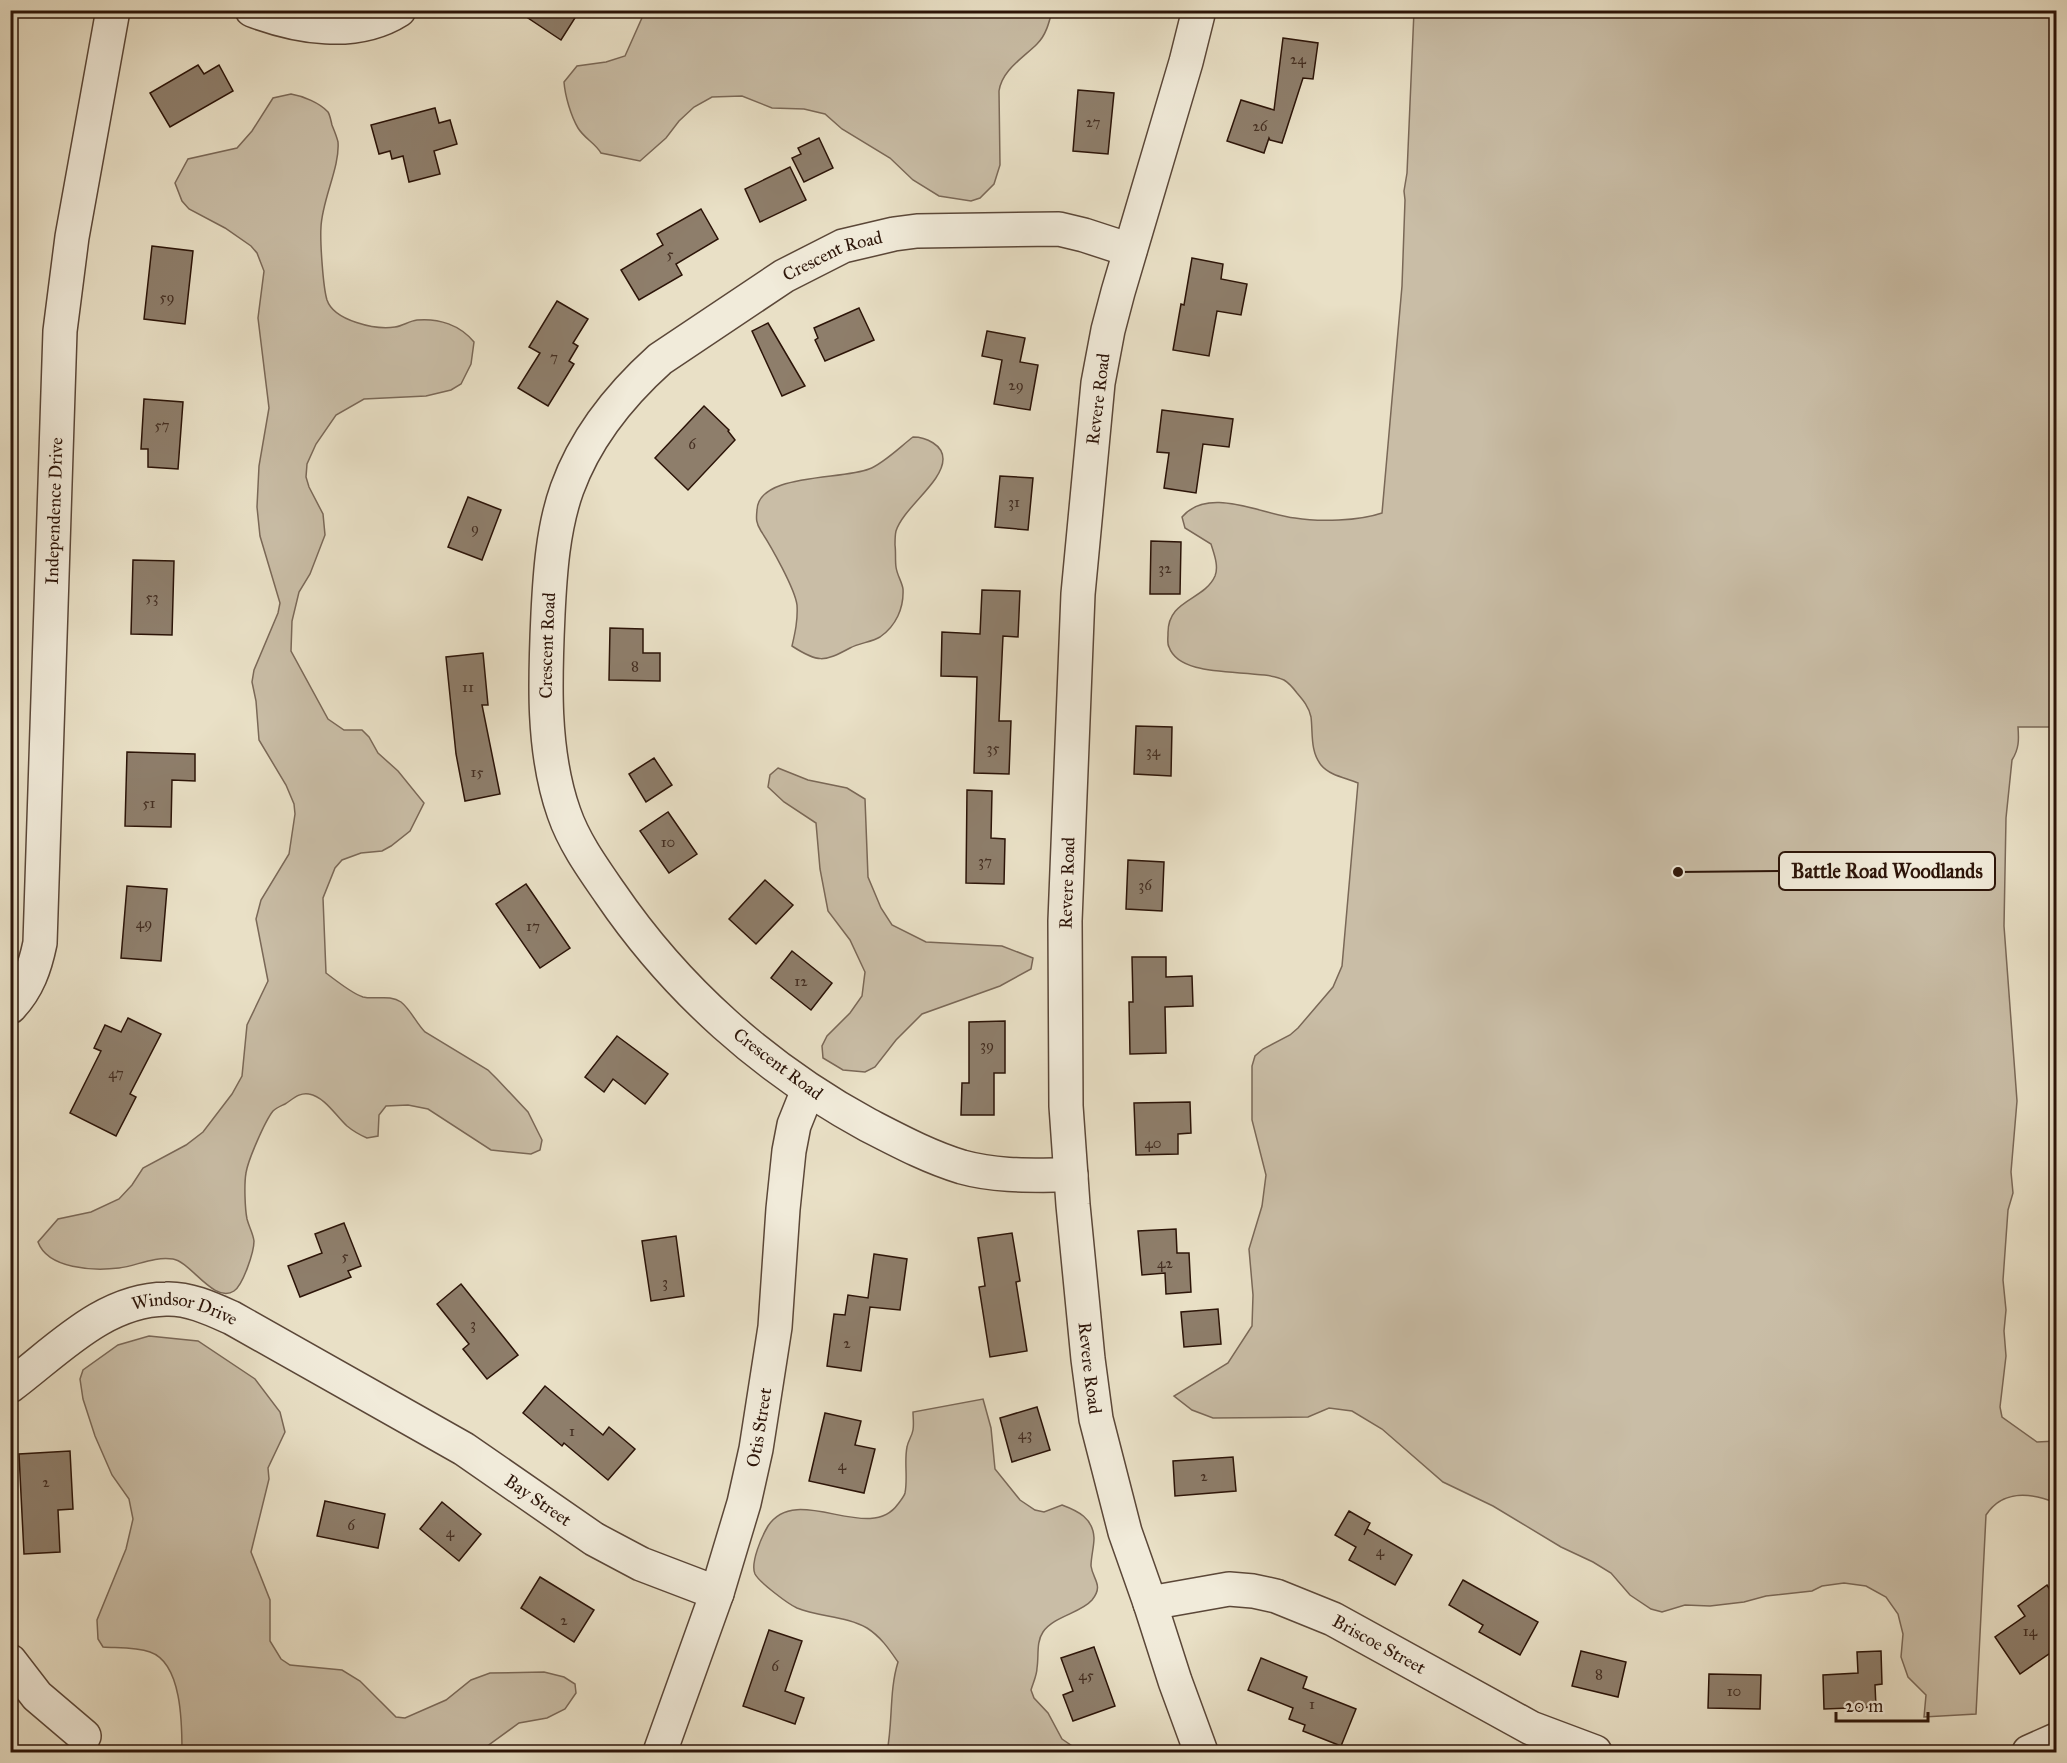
<svg xmlns="http://www.w3.org/2000/svg" width="2067" height="1763" font-family="'IM FELL Great Primer',serif">
	<style>
		.green { fill: #c9bda6; stroke: #7a6857; stroke-width: 1.5 }
		.building { fill: #8e7e6b; stroke: #2c1408; stroke-width: 1.5 }
		.lines { fill: none; stroke-linecap: round; stroke-linejoin: round }
		.minor-casing { stroke: #5b4738; stroke-width: 36 }
		.minor { stroke: #f1ebda; stroke-width: 33 }
		.labels { text-anchor: middle; stroke-width: 4.5; stroke-linejoin: round; paint-order: stroke }
		.number-label { font-size: 15px; fill: #442e21 }
		.street-label { font-size: 18px; fill: #2c1408; stroke: #f1ebda }
		.leader { fill: none; stroke: #2c1408; stroke-width: 2 }
		.callout-dot { fill: #2c1408; stroke: #f1ebda; stroke-width: 2 }
		.callout { fill: #f1ebda; stroke: #2c1408; stroke-width: 2 }
		.callout-label { font-size: 20px; text-anchor: middle; font-weight: bold; fill: #2c1408 }
	</style>
	<rect width="100%" height="100%" fill="#e9e0c6"/>
	<filter id="stains"><feTurbulence type="fractalNoise" baseFrequency=".00333" numOctaves="4"/><feColorMatrix values="0 0 0 0 .2 0 0 0 0 .09 0 0 0 0 .02 0 0 0 .5 -.17"/></filter>
	<radialGradient id="worn" r=".72"><stop offset=".6" stop-color="#630" stop-opacity="0"/><stop offset="1" stop-color="#630" stop-opacity=".3"/></radialGradient>
	<!-- green -->
	<g class="green">
		<path d="M645,11V10L1052,11C1049,23 1046,35 1037,44C1023,58 1002,70 999,91L1000,165L994,184L980,198L971,201L939,196L913,180L890,158L842,129L825,114L804,109L772,108L742,96L712,97L694,107L679,121L666,138L640,161L601,153C595,143 584,138 578,128C571,116 565,96 564,82L577,66L606,62L625,56Z"/>
		<path d="M1414,11H2056V727H2018C2019,740 2019,749 2012,760L2006,818L2004,926L2017,1101L2011,1172L2013,1193L2008,1210L2003,1280L2006,1310L2004,1331L2006,1356L2000,1407L2002,1417L2037,1442L2056,1441V1503C2032,1493 2003,1489 1986,1515L1976,1714L1924,1717L1926,1695L1908,1677L1901,1657L1903,1634L1898,1614L1886,1597L1866,1586L1844,1583L1822,1586L1812,1591L1766,1596L1744,1602L1710,1606L1685,1605L1662,1612L1651,1609L1630,1595L1611,1573L1593,1562L1561,1547L1493,1506L1443,1482L1382,1429L1352,1411L1329,1408L1308,1417L1213,1418L1192,1410L1174,1396L1228,1363L1252,1326L1253,1295L1249,1249L1262,1206L1266,1175L1252,1120V1066L1255,1056L1263,1049L1290,1035L1298,1028L1333,987L1342,966L1358,783C1347,778 1330,776 1321,765C1310,751 1313,733 1311,717C1309,707 1303,700 1297,693C1294,689 1289,683 1284,680C1256,667 1181,681 1169,647C1167,644 1168,638 1168,634C1167,599 1204,601 1215,576C1219,566 1214,554 1211,544L1185,528L1182,517C1208,486 1261,514 1295,518C1319,522 1359,521 1382,513L1402,286L1405,200L1404,191L1407,173Z"/>
		<path d="M291,94C303,96 320,103 328,112C330,115 331,121 332,125C334,130 337,137 338,142C340,167 322,200 321,227C320,241 323,287 327,300C334,321 376,330 395,327C403,326 409,321 417,320C439,318 460,325 474,342L471,364L461,384L451,390L426,396L364,399L336,415L316,444L307,464L306,477L309,487L323,514L325,535L310,574L299,592L292,621L291,651L328,719L344,730H362L369,737L378,753L398,771L424,803L410,831L391,846L382,851L361,853L342,860L335,868L323,898L326,973C335,980 353,994 363,997C375,1000 390,994 401,1002C411,1010 416,1023 425,1032L488,1070L497,1079L528,1112L542,1140L540,1150L531,1154L491,1150L428,1109L408,1105L386,1106L379,1115L378,1136L367,1138C360,1135 353,1131 347,1126C336,1116 325,1097 309,1094C300,1092 293,1099 285,1104C281,1106 276,1108 273,1111C265,1121 248,1160 246,1173C244,1184 245,1209 247,1219C249,1227 253,1233 254,1241C254,1252 243,1285 234,1291C214,1304 191,1262 173,1259C154,1256 136,1266 119,1268C93,1271 48,1269 38,1242L58,1219L91,1212L119,1199L132,1185L143,1168L186,1145L203,1132L232,1094L242,1076L247,1025L268,981L256,919L261,900L289,854L295,814L294,804L286,785L259,740L256,701L252,682L254,670L278,613L280,603L260,536L257,507L259,466L269,408L258,318L264,271L257,253L251,246L225,228L189,209L182,201L175,183L188,159L237,148L252,131L273,98Z"/>
		<path d="M913,437C926,437 943,445 943,459C943,482 904,507 896,531C895,535 895,540 895,545C896,552 895,560 896,567C897,575 902,582 903,589C904,608 896,626 880,637C872,642 859,643 850,648C824,662 818,663 792,646C795,633 798,620 797,605C795,589 771,546 761,531C756,523 756,519 757,510C758,473 842,480 869,469C883,464 901,446 913,437Z"/>
		<path d="M778,768L808,780L847,788L865,799L868,877L881,908L892,925L926,942L1002,946L1033,958L1031,969L1000,986L922,1014L896,1040L875,1067L865,1072L843,1070L823,1058L822,1046L827,1036L850,1013L862,996L865,972L850,940L828,911L820,869L816,823L784,802L768,787L770,775Z"/>
		<path d="M149,1336L198,1341L255,1379L280,1412L285,1432L268,1468L269,1479L251,1552L270,1600V1641L281,1659L290,1665L342,1670L360,1681L396,1717L405,1718L446,1700L471,1680L490,1673L544,1672L564,1677L575,1684L576,1693L565,1709L547,1718L519,1723L479,1752H182C182,1724 182,1663 150,1652C136,1647 118,1648 103,1647L98,1639L97,1620L126,1549L133,1519L129,1499L112,1475L95,1436L83,1399L80,1379L83,1370L118,1345Z"/>
		<path d="M983,1399L991,1428L995,1469L1020,1500L1035,1510L1044,1512L1062,1505C1078,1511 1093,1518 1094,1538C1094,1547 1091,1557 1091,1566C1093,1580 1104,1585 1092,1600C1081,1613 1054,1616 1043,1632C1036,1642 1039,1656 1037,1668C1037,1675 1033,1683 1031,1690L1034,1698L1048,1713L1062,1739L1081,1752H887C893,1722 889,1691 898,1662C889,1649 881,1637 867,1628C847,1616 819,1617 797,1608C788,1604 759,1582 755,1574C750,1563 762,1536 768,1526C797,1482 869,1545 898,1504C900,1501 904,1497 905,1493C908,1478 904,1462 907,1447C908,1441 912,1436 913,1430C914,1424 913,1417 913,1412Z"/>
	</g>
	<!-- building -->
	<g class="building">
		<path d="M516,10H580L561,40Z"/>
		<path d="M1283,38L1318,43L1313,79L1303,78L1282,143L1270,140L1269,138L1264,153L1227,141L1241,100L1274,110Z"/>
		<path d="M198,65L204,74L219,65L233,91L170,127L150,93Z"/>
		<path d="M1078,90L1114,93L1108,154L1073,151Z"/>
		<path d="M435,108L439,123L450,120L457,144L434,151L440,174L409,182L403,156L392,159L390,151L379,154L371,125Z"/>
		<path d="M819,138L833,168L804,182L792,158L801,154L798,148Z"/>
		<path d="M790,167L806,200L760,222L745,189Z"/>
		<path d="M701,209L718,239L676,264L682,275L639,300L621,270L663,245L657,234Z"/>
		<path d="M152,246L193,251L185,324L144,319Z"/>
		<path d="M1192,258L1223,264L1221,279L1247,284L1241,315L1217,311L1209,356L1173,350L1181,304L1184,305Z"/>
		<path d="M557,301L588,319L573,343L578,346L569,361L574,364L548,406L518,388L540,353L529,347Z"/>
		<path d="M859,308L874,340L825,361L815,340L818,338L814,328Z"/>
		<path d="M768,323L805,386L782,396L752,331Z"/>
		<path d="M987,331L1025,338L1020,362L1038,365L1030,410L994,404L1002,360L982,356Z"/>
		<path d="M144,399L183,402L178,469L148,467V449H141Z"/>
		<path d="M704,406L729,430L728,431L735,440L688,490L655,458Z"/>
		<path d="M1162,410L1233,419L1229,447L1203,444L1196,493L1164,488L1169,453L1157,452Z"/>
		<path d="M1000,476L1033,478L1028,530L995,527Z"/>
		<path d="M468,497L501,510L482,560L448,547Z"/>
		<path d="M1151,541L1181,542L1180,594H1150Z"/>
		<path d="M133,560L174,561L172,635L131,634Z"/>
		<path d="M982,590L1020,591L1018,637L1003,636L999,721H1011L1009,774L974,773L977,677L941,676L942,632L980,634Z"/>
		<path d="M610,628L643,629V653H660V681L609,680Z"/>
		<path d="M483,653L488,705H482L500,794L465,801L456,754L446,657Z"/>
		<path d="M1136,726L1172,727L1171,776L1134,774Z"/>
		<path d="M127,752L195,754V781L172,780L171,827L125,826Z"/>
		<path d="M654,758L672,785L646,802L629,774Z"/>
		<path d="M967,790L992,791L991,838L1005,839L1004,884L966,883Z"/>
		<path d="M668,812L697,854L669,873L640,831Z"/>
		<path d="M1128,860L1164,862L1162,911L1126,909Z"/>
		<path d="M765,880L793,905L756,944L729,919Z"/>
		<path d="M526,884L570,948L540,968L496,904Z"/>
		<path d="M127,886L167,889L161,961L121,958Z"/>
		<path d="M792,951L832,983L811,1010L771,978Z"/>
		<path d="M1132,957H1166V977L1192,976L1193,1006L1165,1007L1166,1053L1130,1054L1129,1002H1133Z"/>
		<path d="M128,1018L161,1034L130,1094L136,1097L116,1136L70,1113L101,1051L94,1048L105,1025L121,1032Z"/>
		<path d="M1005,1021V1073H994V1115H961L962,1083H969V1022Z"/>
		<path d="M617,1036L668,1074L645,1104L613,1079L604,1092L585,1077Z"/>
		<path d="M1190,1102L1191,1133L1178,1134V1154L1136,1155L1134,1103Z"/>
		<path d="M344,1223L361,1266L348,1271L351,1277L300,1297L288,1266L322,1253L315,1234Z"/>
		<path d="M1176,1229L1177,1253H1189L1191,1292L1166,1294L1165,1273L1142,1275L1138,1231Z"/>
		<path d="M1012,1233L1020,1281L1016,1282L1027,1351L990,1357L979,1287L985,1286L978,1238Z"/>
		<path d="M676,1236L684,1296L651,1301L642,1241Z"/>
		<path d="M874,1254L907,1259L900,1310L870,1307L861,1371L827,1366L834,1314L845,1315L848,1295L868,1298Z"/>
		<path d="M461,1284L518,1355L487,1379L463,1349L469,1344L437,1304Z"/>
		<path d="M1218,1309L1221,1344L1184,1347L1181,1312Z"/>
		<path d="M545,1386L603,1435L609,1427L635,1449L608,1480L564,1443L562,1446L523,1413Z"/>
		<path d="M1037,1407L1050,1450L1012,1462L1000,1418Z"/>
		<path d="M825,1413L861,1421L855,1445L875,1449L864,1493L809,1481Z"/>
		<path d="M70,1451L73,1509L58,1510L60,1552L24,1554L19,1454Z"/>
		<path d="M1233,1457L1236,1491L1175,1496L1173,1461Z"/>
		<path d="M325,1501L385,1514L378,1548L317,1536Z"/>
		<path d="M442,1502L481,1534L459,1561L420,1529Z"/>
		<path d="M1349,1511L1370,1523L1364,1535L1367,1529L1412,1555L1395,1585L1349,1560L1356,1547L1335,1535Z"/>
		<path d="M540,1577L594,1610L574,1642L521,1608Z"/>
		<path d="M1463,1580L1538,1622L1520,1655L1479,1632L1483,1625L1449,1605Z"/>
		<path d="M2047,1585L2056,1599V1649L2020,1674L1995,1637L2025,1616L2018,1606Z"/>
		<path d="M769,1630L802,1641L785,1691L804,1698L795,1724L743,1706Z"/>
		<path d="M1094,1647L1115,1706L1073,1721L1063,1695L1073,1691L1061,1658Z"/>
		<path d="M1581,1651L1626,1662L1618,1697L1572,1686Z"/>
		<path d="M1881,1651L1882,1684L1875,1685L1876,1707L1824,1709L1823,1675L1858,1673L1857,1652Z"/>
		<path d="M1261,1658L1307,1677L1303,1688L1356,1709L1341,1746L1303,1731L1305,1725L1289,1719L1293,1708L1248,1690Z"/>
		<path d="M1709,1674L1761,1675L1760,1709L1708,1708Z"/>
	</g>
	<g class="lines">
		<!-- minor casing -->
		<g class="minor-casing">
			<g id="minor">
				<path d="M252,10C297,27 355,38 399,10"/>
				<path id="s1" d="M1199,10L1186,62L1118,292L1108,330L1098,383L1078,594L1065,921L1066,1106L1073,1205L1088,1359L1096,1419L1125,1532L1150,1603L1175,1681L1201,1752"/>
				<path id="s2" d="M10,1007C28,988 35,967 40,943L60,331L72,237L113,10"/>
				<path id="s3" d="M1071,1175C1034,1175 998,1177 962,1167C929,1157 899,1141 868,1125C765,1069 676,990 610,893C592,867 574,842 564,813C542,751 545,679 548,614C550,573 553,528 567,489C585,439 621,394 660,359L784,276L843,246L894,234L917,231L1059,229L1084,235L1130,250"/>
				<path id="s4" d="M10,1386C57,1351 103,1300 166,1299C189,1298 212,1309 232,1318L464,1449L594,1539L641,1564L717,1593"/>
				<path id="s5" d="M1150,1603L1229,1589L1253,1591L1276,1596L1333,1619L1531,1728L1595,1752"/>
				<path d="M10,1661L37,1696L84,1736"/>
				<path id="s6" d="M660,1752L717,1593L744,1503L756,1449L775,1327L783,1209L789,1151L794,1125L808,1090"/>
				<path d="M2029,1752L2056,1740"/>
			</g>
		</g>
		<!-- minor -->
		<use href="#minor" class="minor"/>
	</g>
	<g class="labels">
		<!-- number labels -->
		<g class="number-label">
			<text x="1298" y="64">24</text>
			<text x="1093" y="127">27</text>
			<text x="1260" y="131">26</text>
			<text x="670" y="259">5</text>
			<text x="167" y="302">59</text>
			<text x="554" y="362">7</text>
			<text x="1016" y="390">29</text>
			<text x="162" y="430">57</text>
			<text x="692" y="449">6</text>
			<text x="1014" y="507">31</text>
			<text x="475" y="533">9</text>
			<text x="1165" y="573">32</text>
			<text x="152" y="602">53</text>
			<text x="635" y="671">8</text>
			<text x="468" y="692">11</text>
			<text x="993" y="753">35</text>
			<text x="1153" y="756">34</text>
			<text x="477" y="777">15</text>
			<text x="149" y="808">51</text>
			<text x="668" y="847">10</text>
			<text x="985" y="866">37</text>
			<text x="1145" y="890">36</text>
			<text x="144" y="928">49</text>
			<text x="533" y="931">17</text>
			<text x="801" y="986">12</text>
			<text x="987" y="1050">39</text>
			<text x="116" y="1078">47</text>
			<text x="1153" y="1148">40</text>
			<text x="345" y="1261">5</text>
			<text x="1165" y="1268">42</text>
			<text x="665" y="1287">3</text>
			<text x="473" y="1329">3</text>
			<text x="847" y="1348">2</text>
			<text x="572" y="1436">1</text>
			<text x="1025" y="1439">43</text>
			<text x="842" y="1470">4</text>
			<text x="1204" y="1481">2</text>
			<text x="46" y="1487">2</text>
			<text x="351" y="1530">6</text>
			<text x="450" y="1537">4</text>
			<text x="1380" y="1556">4</text>
			<text x="564" y="1625">2</text>
			<text x="2030" y="1636">14</text>
			<text x="775" y="1671">6</text>
			<text x="1599" y="1679">8</text>
			<text x="1086" y="1680">45</text>
			<text x="1734" y="1696">10</text>
			<text x="1312" y="1709">1</text>
		</g>
		<!-- street labels -->
		<g class="street-label">
			<text dy="6" stroke="none"><textPath href="#s3" startOffset="1347">Crescent Road</textPath></text>
			<text transform="translate(1098 399) rotate(-83)" y="6">Revere Road</text>
			<text dy="6" stroke="none"><textPath href="#s2" startOffset="504">Independence Drive</textPath></text>
			<text dy="6" stroke="none"><textPath href="#s3" startOffset="825">Crescent Road</textPath></text>
			<text transform="translate(1067 883) rotate(-88)" y="6">Revere Road</text>
			<text transform="translate(778 1064) rotate(37)" y="6">Crescent Road</text>
			<text dy="6" stroke="none"><textPath href="#s4" startOffset="202">Windsor Drive</textPath></text>
			<text dy="6" stroke="none"><textPath href="#s1" startOffset="1374">Revere Road</textPath></text>
			<text dy="6" stroke="none"><textPath href="#s6" startOffset="340">Otis Street</textPath></text>
			<text dy="6" stroke="none"><textPath href="#s4" startOffset="608">Bay Street</textPath></text>
			<text dy="6" stroke="none"><textPath href="#s5" startOffset="242">Briscoe Street</textPath></text>
		</g>
	</g>
	<!-- callouts -->
	<path class="leader" d="M1678 872L1779 871"/>
	<circle class="callout-dot" cx="1678" cy="872" r="6"/>
	<rect class="callout" x="1779" y="852" width="216" height="38" rx="6"/>
	<g class="callout-label">
		<text x="1887" y="878">Battle Road Woodlands</text>
	</g>
	<!-- margin -->
	<rect width="2067" height="1763" fill="none" stroke="#e9e0c6" stroke-width="36"/>
	<rect x="12" y="12" width="2043" height="1739" fill="none" stroke="#2c1408" stroke-width="3"/>
	<rect x="18" y="18" width="2031" height="1727" fill="none" stroke="#2c1408" stroke-width="1.5"/>
	<!-- scale -->
	<path d="M1836 1712v9h92v-9" fill="none" stroke="#2c1408" stroke-width="3"/>
	<text x="1845" y="1712" font-size="18" fill="#2c1408" stroke="#f1ebda" stroke-width="4.5" paint-order="stroke">20 m</text>
	<rect width="100%" height="100%" filter="url(#stains)"/>
	<rect width="100%" height="100%" fill="url(#worn)"/>
</svg>
